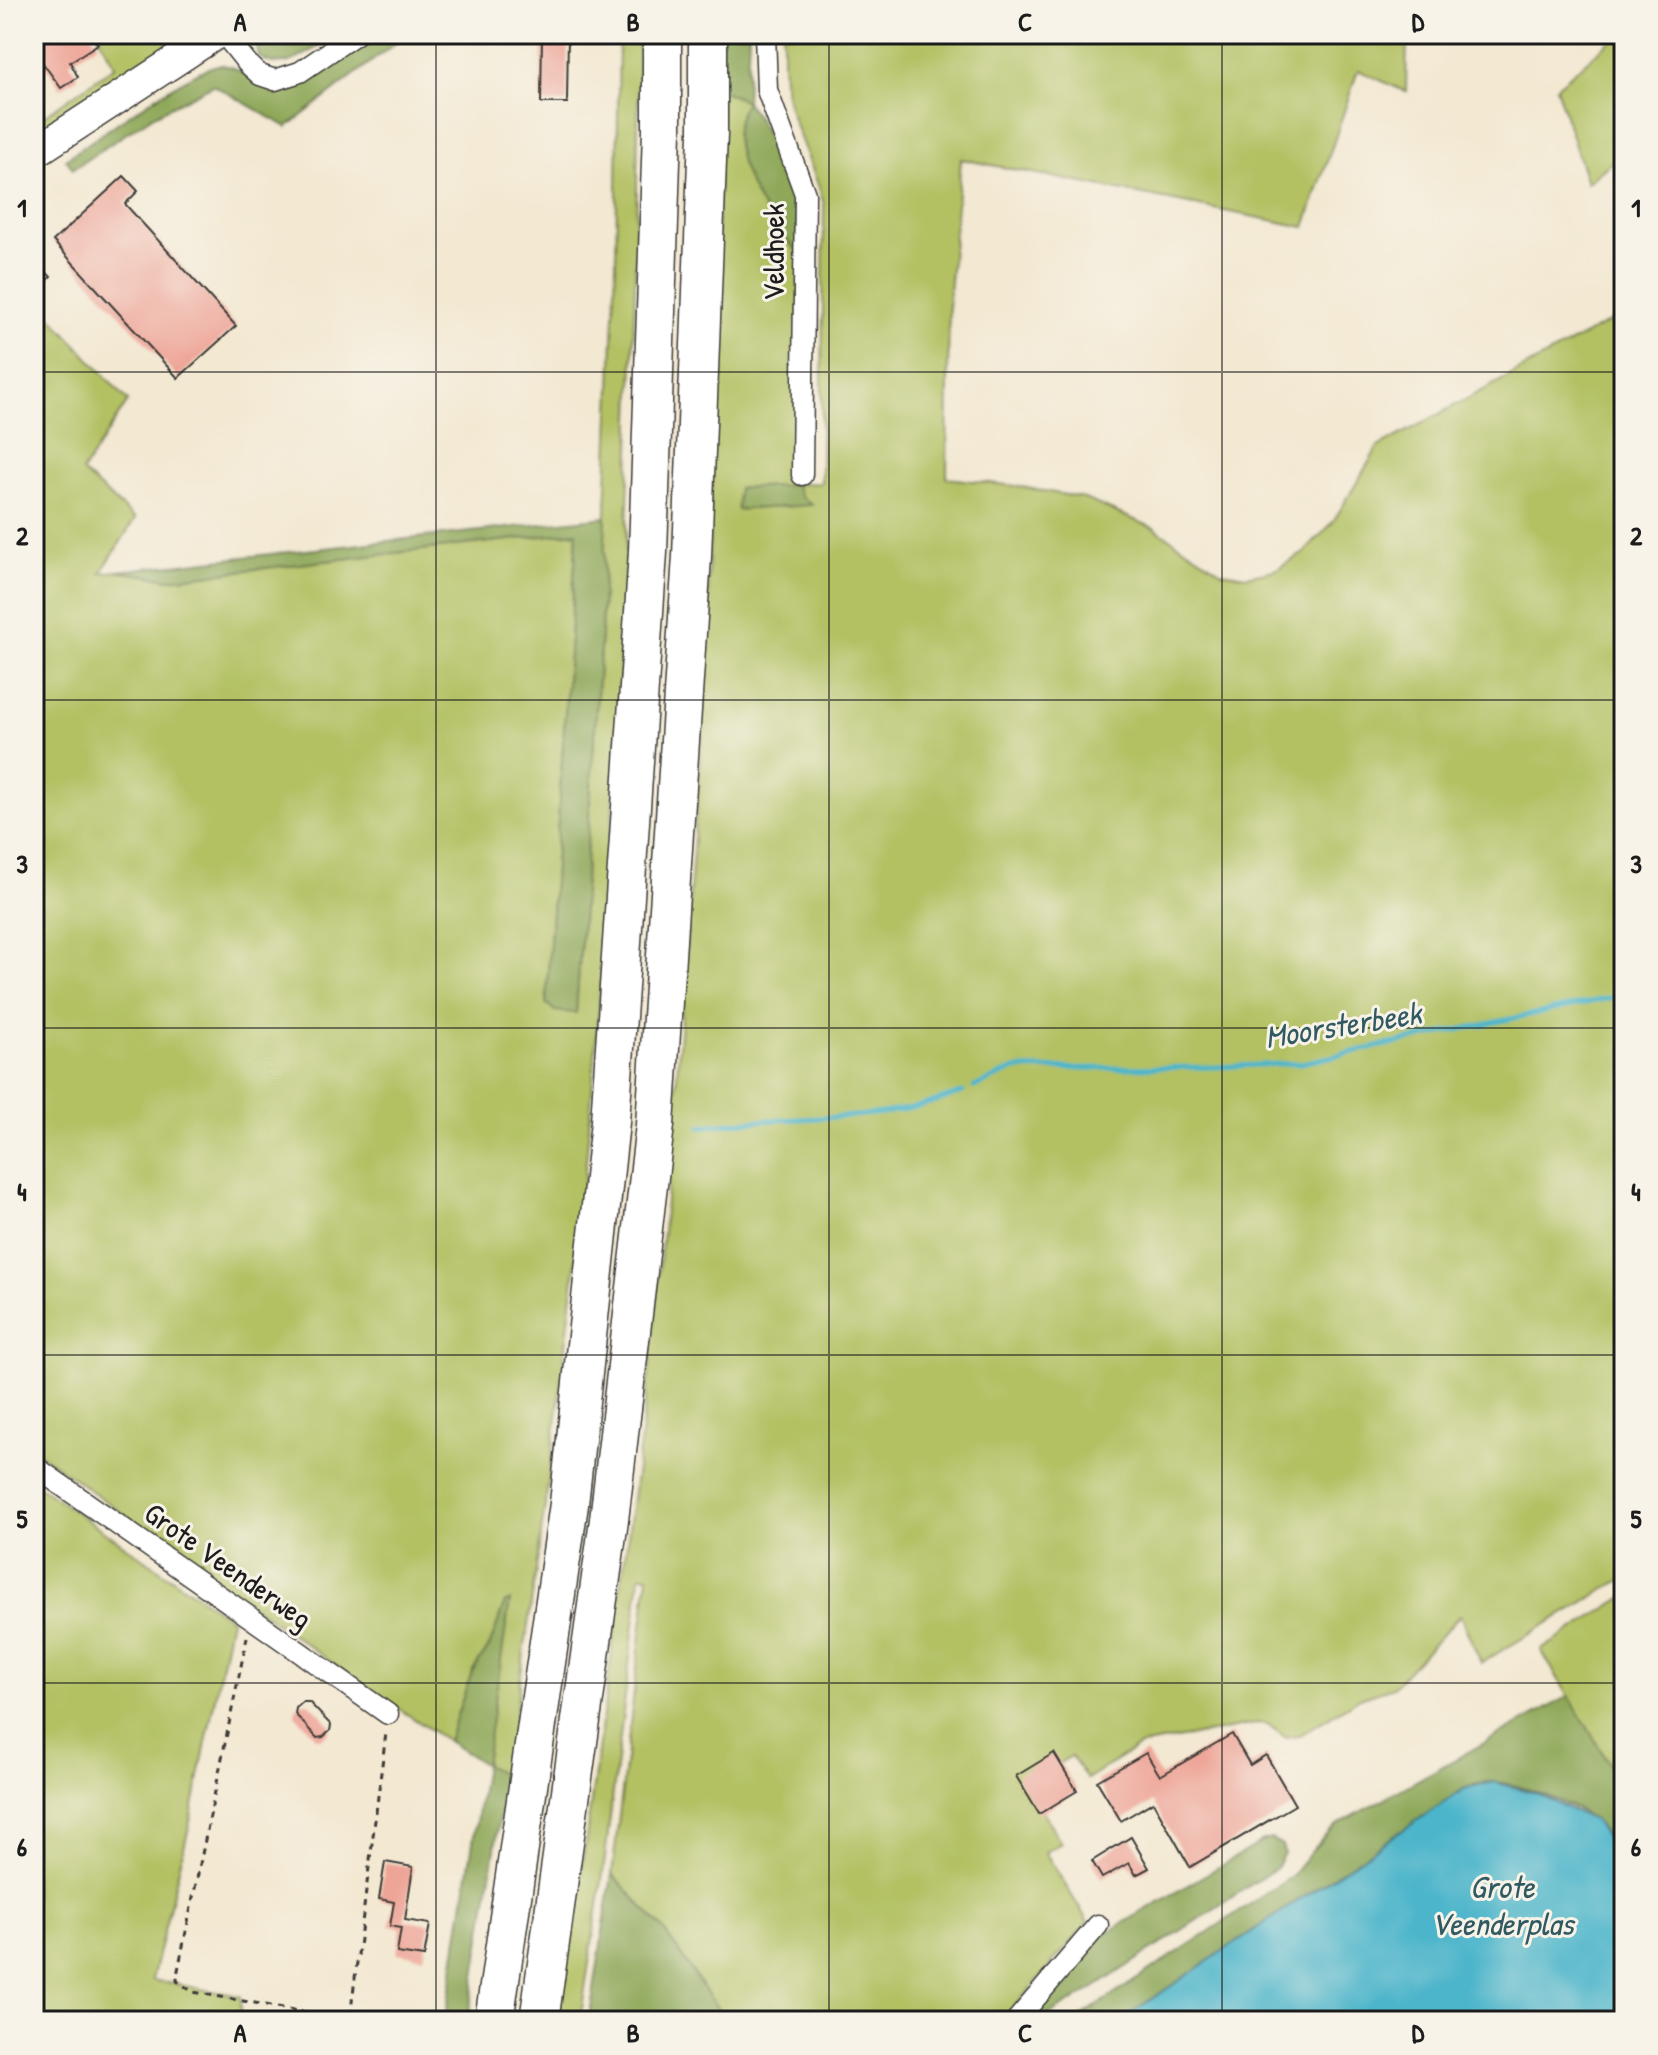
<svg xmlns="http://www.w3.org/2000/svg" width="1658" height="2055" font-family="'Patrick Hand',sans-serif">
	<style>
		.green { fill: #b3c163; stroke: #686e40; stroke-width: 2 }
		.forest { fill: #8ea759; stroke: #55623a; stroke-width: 2 }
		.water { fill: #4db5cb; stroke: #346874; stroke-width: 2 }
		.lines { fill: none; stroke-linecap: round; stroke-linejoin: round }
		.stream { stroke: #4db5cb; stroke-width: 5 }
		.building { fill: #eea598 }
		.street-casing { stroke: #3c3b37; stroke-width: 23 }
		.secondary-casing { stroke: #3c3b37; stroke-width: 33 }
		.highway-casing { stroke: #3c3b37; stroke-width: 41 }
		.path { stroke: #3c3b37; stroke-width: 3; stroke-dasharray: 6 6; stroke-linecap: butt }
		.street { stroke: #fff; stroke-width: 20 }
		.secondary { stroke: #fff; stroke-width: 30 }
		.highway { stroke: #fff; stroke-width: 38 }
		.grid { fill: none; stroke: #1c1c1c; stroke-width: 2; stroke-opacity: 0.55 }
		.labels { text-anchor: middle; stroke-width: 6; stroke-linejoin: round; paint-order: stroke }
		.street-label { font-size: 30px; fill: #1c1c1c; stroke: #f7f3e8 }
		.water-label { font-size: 32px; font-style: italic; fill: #305962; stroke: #f7f3e8 }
		.neatline { fill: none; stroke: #1c1c1c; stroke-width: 3 }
		.grid-label { font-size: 26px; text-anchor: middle; font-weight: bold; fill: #1c1c1c }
	</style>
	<rect width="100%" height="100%" fill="#f7f3e8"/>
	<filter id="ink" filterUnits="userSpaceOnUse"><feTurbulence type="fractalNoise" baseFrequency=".0125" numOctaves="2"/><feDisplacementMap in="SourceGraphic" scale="16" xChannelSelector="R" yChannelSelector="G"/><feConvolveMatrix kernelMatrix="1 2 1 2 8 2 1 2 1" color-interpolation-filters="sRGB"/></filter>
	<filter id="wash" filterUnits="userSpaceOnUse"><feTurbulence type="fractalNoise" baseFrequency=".006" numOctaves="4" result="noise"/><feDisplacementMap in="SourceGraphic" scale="32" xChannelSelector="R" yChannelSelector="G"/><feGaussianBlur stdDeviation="1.8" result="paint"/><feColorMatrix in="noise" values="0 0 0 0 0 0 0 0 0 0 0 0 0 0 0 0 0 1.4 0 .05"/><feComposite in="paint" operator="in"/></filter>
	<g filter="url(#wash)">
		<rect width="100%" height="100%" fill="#f3e8d1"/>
		<!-- green -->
		<g class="green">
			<path d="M97,34H199L34,146V123L115,66Z"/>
			<path d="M619,34H639C636,407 620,779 587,1150C568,1360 536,1569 506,1778L485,1764L505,1602L490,1645L472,1672L448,1741L373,1692L34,1450V298L128,401L82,472L135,519L101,573L117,571L169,579L577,532L546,1003L576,1013L601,635L616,264Z"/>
			<path d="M783,34H1407L1406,92L1358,70L1305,227L961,159L949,293L947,478L1016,486L1082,498L1154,528L1222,572L1246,576L1275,570L1304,553L1333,522L1378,447L1624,314V1578L1481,1663L1460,1615L1393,1687L1360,1698L1300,1735L1285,1737L1267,1724L1260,1723L1140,1746L1087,1779L1071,1756L1027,1783L1061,1843L1045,1852L1088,1922L1002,2021H726L663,1929L612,1874L648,1576H640L603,1873L580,2021H557L573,1931L632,1507L649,1373L673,1130L702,726L708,598L721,90L746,101L741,113L801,255L796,484L821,483L824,205C816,172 800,142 790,110C782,86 783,59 783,34Z"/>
			<path d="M1619,34H1624V152L1587,183L1556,87Z"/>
			<path d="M34,1483L231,1619L188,1831L152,1980L241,1996V2021H34Z"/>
			<path d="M1624,1597V1789L1541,1650Z"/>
		</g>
		<!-- forest -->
		<g class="forest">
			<path d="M258,34H336C312,49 286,76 259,57L256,43Z"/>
			<path d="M367,34H407L287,127L213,85L154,115L73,169L66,159C91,142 200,61 223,65C245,68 260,90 284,92Z"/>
			<path d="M722,34H749L746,101L778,150L794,187L801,255C771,226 740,180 736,137C735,125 741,112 746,101L721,90Z"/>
			<path d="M796,485L801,497L812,505L737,510L738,488Z"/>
			<path d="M606,517L601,635L576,1013L555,1011L546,1003L577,532L169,579L117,571Z"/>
			<path d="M510,1601L485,1764L506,1778L468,2021H445L485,1765L448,1741L472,1672L490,1645L505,1602Z"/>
			<path d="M1569,1696L1624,1789V1864C1616,1850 1607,1835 1596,1823C1580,1806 1518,1783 1494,1782C1483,1781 1474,1785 1464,1789L1119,2021H1074L1291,1877L1326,1834L1335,1826Z"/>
			<path d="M1271,1839L1282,1845L1284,1853L1276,1868L1091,1990L1039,2021H1025L1098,1938L1261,1842Z"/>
			<path d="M612,1874L663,1929L726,2021H589Z"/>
		</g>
		<!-- water -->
		<path class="water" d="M1494,1782L1536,1793L1595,1821L1624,1864V2021H1119L1464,1789Z"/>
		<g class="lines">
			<!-- stream -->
			<g class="stream">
				<path d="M974,1087L1015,1069L1216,1067L1301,1063L1624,995"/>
				<path d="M700,1127C771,1115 845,1123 916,1107C932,1103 948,1097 963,1092"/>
			</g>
		</g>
		<g id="blocks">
			<!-- building -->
			<g class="building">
				<path d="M53,34H91L98,44L70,62L78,77L61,88L34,51V46Z"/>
				<path d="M542,34H568L567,103H541Z"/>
				<path d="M124,176L138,191L125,204L236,326L178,378L53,241Z"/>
				<path d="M34,259L51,277L34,293Z"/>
				<path d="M303,1702H309L331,1725L330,1731L323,1737L317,1738L295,1714L296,1708Z"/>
				<path d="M1232,1734L1250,1765L1266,1755L1295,1805L1190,1867L1153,1802L1121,1821L1097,1781L1146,1753L1160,1776Z"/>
				<path d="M1054,1753L1077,1791L1039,1814L1016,1776Z"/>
				<path d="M1131,1837L1149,1868L1136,1875L1129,1863L1102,1878L1092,1861Z"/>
				<path d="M385,1862L413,1867L405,1920L430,1924L424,1957L397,1953L401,1928L390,1926L394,1902L379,1899Z"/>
			</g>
		</g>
	</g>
	<g filter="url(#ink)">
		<use href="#blocks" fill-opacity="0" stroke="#3c3b37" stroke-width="2"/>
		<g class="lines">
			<!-- street casing -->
			<g class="street-casing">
				<g id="street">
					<path d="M224,34L248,64L260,75L275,80L300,72L356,34"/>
					<path d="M765,34L767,90L805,194L802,475"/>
					<path d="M34,1466L388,1714"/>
					<path d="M1016,2021L1098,1925"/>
				</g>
			</g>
			<!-- secondary casing -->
			<g class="secondary-casing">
				<path id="secondary" d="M34,153L216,34"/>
			</g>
			<!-- highway casing -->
			<g class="highway-casing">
				<g id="highway">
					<path d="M494,2021L569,1504L610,1122L648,552L662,131V34"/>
					<path d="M539,2021L609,1520L655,1125L692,556L708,134V34"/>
				</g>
			</g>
			<!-- path -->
			<path class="path" d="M247,1637L177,1975V1981L193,1992L339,2018L351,2010L386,1733"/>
			<!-- street -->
			<use href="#street" class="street"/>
			<!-- secondary -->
			<use href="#secondary" class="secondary"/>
			<!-- highway -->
			<use href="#highway" class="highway"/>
		</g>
	</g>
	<!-- grid -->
	<path class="grid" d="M436,34V2021M829,34V2021M1222,34V2021M34,372H1624M34,700H1624M34,1028H1624M34,1355H1624M34,1683H1624"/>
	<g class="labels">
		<!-- street labels -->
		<g class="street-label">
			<text transform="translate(774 252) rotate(-90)" y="10">Veldhoek</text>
			<text transform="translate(228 1566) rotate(35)" y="10">Grote Veenderweg</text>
		</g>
		<!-- water labels -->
		<g class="water-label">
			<text transform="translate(1343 1025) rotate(-9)" y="11">Moorsterbeek</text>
			<text x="1502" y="1898">Grote<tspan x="1502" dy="37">Veenderplas</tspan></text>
		</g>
	</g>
	<!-- margin -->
	<rect width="1658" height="2055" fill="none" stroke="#f7f3e8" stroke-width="88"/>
	<rect x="44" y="44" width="1570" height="1967" class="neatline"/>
	<g class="grid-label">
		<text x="240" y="31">A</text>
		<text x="633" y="31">B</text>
		<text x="1025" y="31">C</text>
		<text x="1418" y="31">D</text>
		<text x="22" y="217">1</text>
		<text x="1636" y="217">1</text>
		<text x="22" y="545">2</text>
		<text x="1636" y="545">2</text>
		<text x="22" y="873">3</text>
		<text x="1636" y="873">3</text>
		<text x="22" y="1201">4</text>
		<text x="1636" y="1201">4</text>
		<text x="22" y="1528">5</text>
		<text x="1636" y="1528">5</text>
		<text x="22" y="1856">6</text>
		<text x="1636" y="1856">6</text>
		<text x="240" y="2042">A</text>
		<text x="633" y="2042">B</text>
		<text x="1025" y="2042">C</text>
		<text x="1418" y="2042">D</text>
	</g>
</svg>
